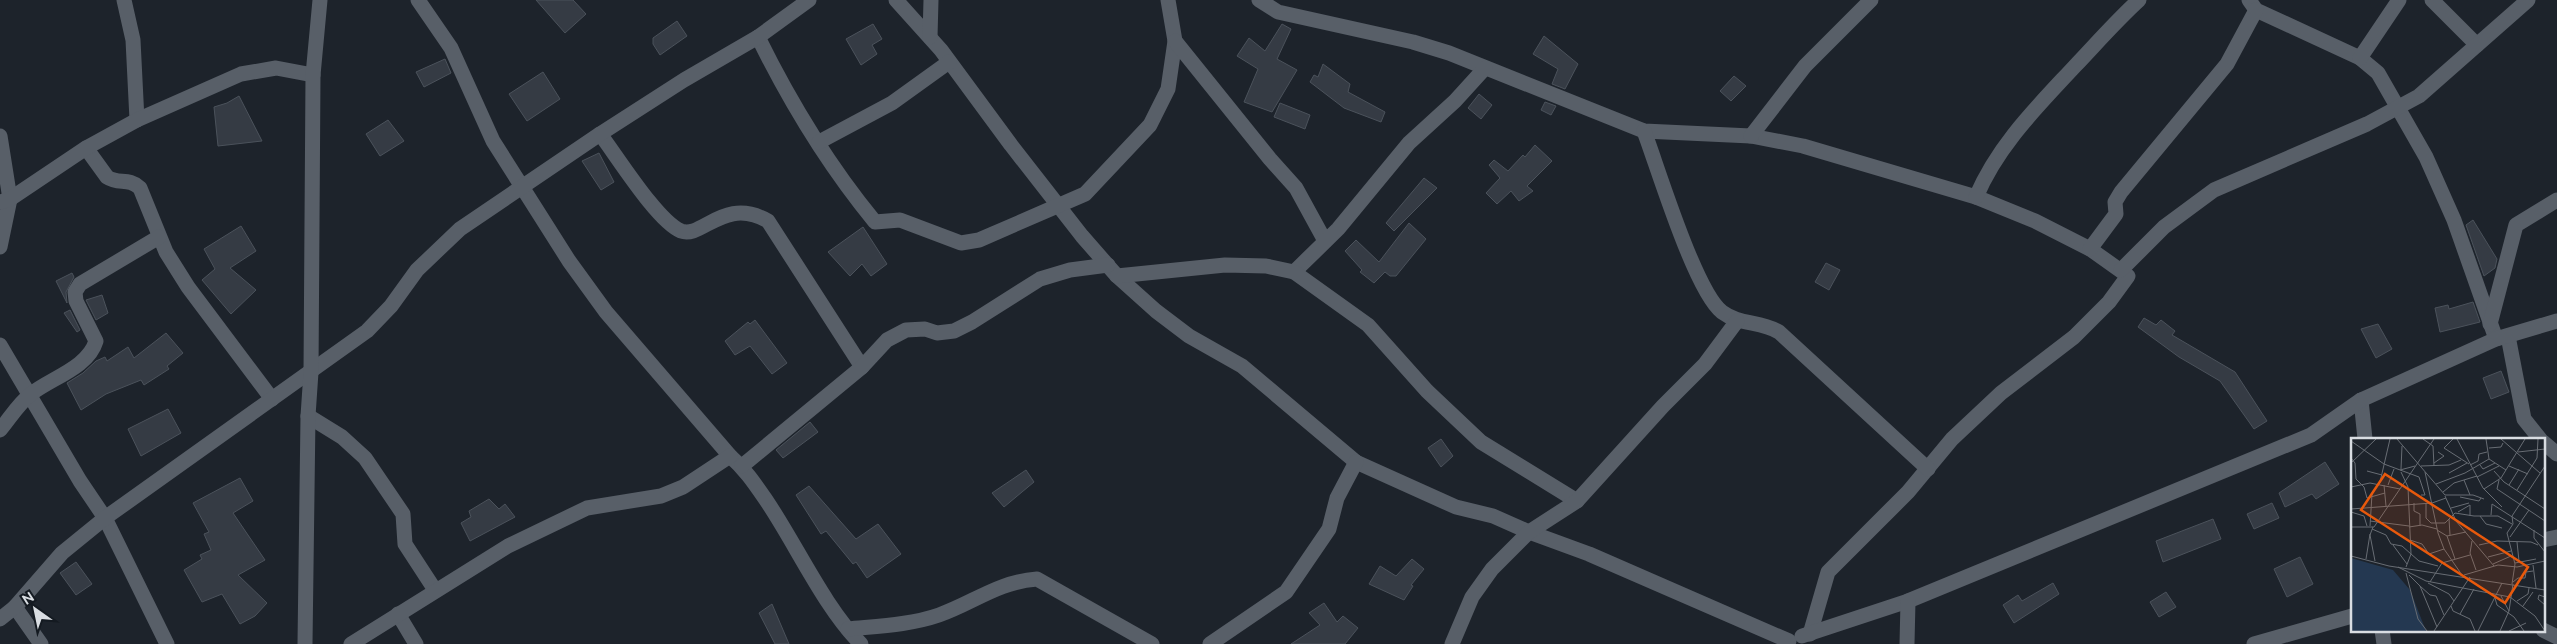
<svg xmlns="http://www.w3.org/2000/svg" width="2557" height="644" font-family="Raleway,sans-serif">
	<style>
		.building { fill: #353b44; stroke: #4b525b }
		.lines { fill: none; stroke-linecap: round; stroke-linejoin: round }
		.minor { stroke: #585f68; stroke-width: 15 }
		.inset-road { fill: none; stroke: #686d74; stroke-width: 1 }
		.view { fill: #e8590c; fill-opacity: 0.15; stroke: #e8590c; stroke-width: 2.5 }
		.inset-edge { fill: none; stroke: #d9dde2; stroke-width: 2.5 }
	</style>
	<rect width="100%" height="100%" fill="#1d232b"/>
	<!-- building -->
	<g class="building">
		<path d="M536,0H573L586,14L565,33Z"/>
		<path d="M677,21L687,36L660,55L653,44V38Z"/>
		<path d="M873,24L882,39L872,45L877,54L861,65L846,39Z"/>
		<path d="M1282,24L1291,29L1277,59L1297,70L1272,112L1244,102L1258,69L1237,56L1249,38L1265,51Z"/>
		<path d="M1544,36L1578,64L1565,89L1552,84L1558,69L1533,54Z"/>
		<path d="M445,59L451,73L424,87L416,72Z"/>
		<path d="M1323,64L1350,84L1348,92L1385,112L1381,122L1344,108L1310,82L1314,75L1318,77Z"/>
		<path d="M543,72L560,99L527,121L509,94Z"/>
		<path d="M1734,76L1746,86L1731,101L1720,91Z"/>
		<path d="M1479,94L1492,105L1481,119L1468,108Z"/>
		<path d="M239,96L262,141L218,146L214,107L227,103Z"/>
		<path d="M1545,102L1556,106L1551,115L1541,110Z"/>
		<path d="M1280,103L1310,115L1305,129L1274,117Z"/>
		<path d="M388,120L404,141L380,156L366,134Z"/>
		<path d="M1535,145L1552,161L1527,186L1533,191L1519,201L1511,191L1497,204L1486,193L1500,178L1489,165L1494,160L1508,171L1523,155L1525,157Z"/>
		<path d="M599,153L614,182L601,190L582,161Z"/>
		<path d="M1424,178L1437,188L1394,231L1386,223Z"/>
		<path d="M2473,220L2497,259L2495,268L2484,276L2466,225Z"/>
		<path d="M1409,223L1426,239L1396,276H1390L1385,272L1374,283L1360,272L1362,270L1345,251L1356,240L1379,262Z"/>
		<path d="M241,226L256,251L230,268L256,290L231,314L202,280L215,269L204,249Z"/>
		<path d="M863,227L887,264L871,276L862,264L850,276L828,252Z"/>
		<path d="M1826,263L1840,270L1829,290L1815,282Z"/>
		<path d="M72,273L74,277L66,292L67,303L56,281Z"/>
		<path d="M102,295L108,313L96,320L86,300Z"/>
		<path d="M2473,302L2480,322L2440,332L2435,308L2448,305L2449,309Z"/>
		<path d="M70,310L80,330L77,332L64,313Z"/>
		<path d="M2144,318L2156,325L2161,320L2175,331L2172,335L2235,372L2267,421L2254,429L2220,381L2179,357L2138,327Z"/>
		<path d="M755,320L787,363L772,374L750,346L735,355L725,341L748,322L750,324Z"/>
		<path d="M2378,324L2392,349L2376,358L2361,329Z"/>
		<path d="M166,333L183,353L167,366L169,369L144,385L141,380L106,394L81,410L67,383L83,373L96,361L105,357L107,361L128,347L134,358Z"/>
		<path d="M2501,371L2509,392L2491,399L2483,378Z"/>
		<path d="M168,409L181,433L141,456L128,429Z"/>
		<path d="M810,422L818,432L783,458L776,450Z"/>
		<path d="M1441,439L1453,456L1441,467L1428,448Z"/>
		<path d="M2325,462L2339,484L2316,499L2312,494L2285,507L2279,493Z"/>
		<path d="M1026,470L1034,482L1004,507L992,493Z"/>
		<path d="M240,478L253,501L233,513L265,560L238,575L267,603L255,616L240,624L222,594L202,602L184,570L202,559L200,555L211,550L204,534L209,532L193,503Z"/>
		<path d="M809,486L856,539L878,524L901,554L867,578L856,562L853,564L826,531L821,534L796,495Z"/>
		<path d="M489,499L499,509L505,504L515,517L470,541L461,523L471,517L469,511Z"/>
		<path d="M2272,503L2279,518L2254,529L2247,514Z"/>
		<path d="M2213,519L2221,539L2163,562L2156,541Z"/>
		<path d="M2300,557L2313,584L2287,597L2274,569Z"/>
		<path d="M1412,559L1424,569L1411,585L1413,586L1404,600L1369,584L1380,566L1396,576Z"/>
		<path d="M76,562L92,584L76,595L60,573Z"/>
		<path d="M2053,583L2059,594L2014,623L2003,605L2018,595L2022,601Z"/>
		<path d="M2166,592L2176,607L2159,617L2150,602Z"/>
		<path d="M1324,603L1337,622L1343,616L1358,628L1345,644H1291L1320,625L1309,613Z"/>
		<path d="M772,604L789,644H775L759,613Z"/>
	</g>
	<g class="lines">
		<!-- minor -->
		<g class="minor">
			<path d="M124,0L133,40L137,120"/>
			<path d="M418,0L451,48L493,141L569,261L606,312L730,456C745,469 755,484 766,500C796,544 824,607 861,644"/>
			<path d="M896,0L941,50L1011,145L1082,236L1117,276L1156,311L1189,336L1242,366L1356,462L1456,507L1493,516L1529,532L1589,554L1789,641"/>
			<path d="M1259,0L1278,12L1413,42L1449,53L1644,131L1751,136L1803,146L1976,197L2035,221L2090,249L2128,276L2109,302L2074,337L2001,393L1952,439L1908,492L1828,572L1810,634"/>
			<path d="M2249,0L2256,10L2360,58L2378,73L2426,157L2454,220L2496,339"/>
			<path d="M2432,0L2477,45"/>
			<path d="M758,37C790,102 829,166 875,222L900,220L961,243L979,240L1085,194L1150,125L1168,89L1175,41L1168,0"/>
			<path d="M930,37L931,0"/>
			<path d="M1175,41L1270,159L1296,188L1325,241"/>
			<path d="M2360,58L2399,0"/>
			<path d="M1644,131C1658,168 1695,291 1722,312C1739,325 1761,321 1779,332L1928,469"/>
			<path d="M600,134C617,156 657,221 681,231C702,239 724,196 768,221L862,367"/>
			<path d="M0,136L10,199L0,247"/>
			<path d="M1751,136L1805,66L1871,0"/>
			<path d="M819,142L892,103L949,62"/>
			<path d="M86,148L107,177C119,185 128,177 140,188L166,252L188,287L272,399"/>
			<path d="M1976,197C1998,145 2037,107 2075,66C2096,44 2116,21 2139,0"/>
			<path d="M0,202L10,199L86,148L137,120L241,74L276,68L313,75"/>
			<path d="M2090,249L2116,214L2115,202L2121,192L2227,64L2256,10"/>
			<path d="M2121,270L2164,227L2214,190L2367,124L2419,96L2528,0"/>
			<path d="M1294,272L1338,229L1409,143L1455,101L1485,68"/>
			<path d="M1117,276L1225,265L1266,266L1294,272L1368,325L1427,391L1481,442L1577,501"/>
			<path d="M2490,324L2516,225L2557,200"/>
			<path d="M2508,336L2524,419L2540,439"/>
			<path d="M0,345L80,481L105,518L167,644"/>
			<path d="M2361,400L2365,439"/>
			<path d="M308,416L342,437L365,458L403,514L405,544L435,590"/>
			<path d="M0,430C10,418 19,403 31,394C51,378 88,368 96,341L76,301L75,292L80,284L159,237"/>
			<path d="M2543,442L2557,454"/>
			<path d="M742,466L862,367L887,340L906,330L925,329L937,333L954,331L972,322L1040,279L1070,270L1108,265"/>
			<path d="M2543,540L2557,537"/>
			<path d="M15,607L41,644"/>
			<path d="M398,614L416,644"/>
			<path d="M0,619L15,607L62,553L105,518L367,331L391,306L417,270L460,229L600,134L684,80L758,37L809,0"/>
			<path d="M848,629C879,626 910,625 939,615C975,602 998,582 1037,579L1152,644"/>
			<path d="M2382,630L2384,644"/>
			<path d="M2543,630L2557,637"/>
			<path d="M1802,636L1908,601L2311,435L2361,400L2496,339L2557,321"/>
			<path d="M305,644L308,416L311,372L313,75L320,0"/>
			<path d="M351,644L508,546L587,508L661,496L683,487L730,456"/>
			<path d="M1210,644L1286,592L1329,529L1337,498L1356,462"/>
			<path d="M1452,644L1472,597L1492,569L1529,532L1577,501L1663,406L1705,364L1737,321"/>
			<path d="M1907,644L1908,601"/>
			<path d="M2254,644L2352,616"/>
		</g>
	</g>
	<!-- overview -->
	<g transform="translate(2351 438)">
		<rect width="194" height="194" fill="#1d232b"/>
		<path d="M0,120L42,132L59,152L75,193H0Z" fill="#243851"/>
		<path class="inset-road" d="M46,1L94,57H122L133,61M72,1L82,8L83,28M102,1L93,10L118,26M106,1L132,50L151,69M135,1L138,21L155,32M150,1L189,35M0,3L33,26L68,39L74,57H70M138,10L150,9L152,5M167,14L194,11M0,20L4,25L5,41L13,49L16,60L34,55M0,25L25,1M83,25L93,18L87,14M119,27L127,23L128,16L136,14M129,27L132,31L144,25M70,28L98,27L110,22M158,28L177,36M50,31L51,8M49,32L64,28M16,33L31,37M143,33L153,44L194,71M50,34L57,49L60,116L68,123L87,128M74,34L87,95L93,111L111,137M98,35L116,25M126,39L148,28M113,42L119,57M148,42L146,51L194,83M85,46L114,35L138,21M33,47L35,68M37,47L43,31M158,47L168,31M0,49L19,45L49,51M133,51L150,40L174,1M166,52L186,20L187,1M92,54L103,45L126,38M94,58L105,83L143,128M109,59L128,63L130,60M63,65V73L69,76V88M75,65V80L80,85H94L104,75L123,78H147L161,86M100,70L118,65M0,71L81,65L95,60M0,74L13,78L16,88M107,74L119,67V78M140,77L141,66L194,100M129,78L135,86L151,90M98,81L99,97M19,83L58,88M19,88L21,56L29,44L39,1M0,89H23L83,1M22,89L19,97L24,123M58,89L71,87L86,91M21,91L35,97L40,106L51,108L60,116L55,129M86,92L96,98L104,121M183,92V100L194,114M96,98L115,94M159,99L178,72M59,102L71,106L78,116L93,111M121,103L119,115L125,132M166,104L168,123M42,107L56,126M128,107L146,103L180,104L187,107M0,118L38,128L194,152M137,119L160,113M15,121L19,96M164,125L185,121M142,126L160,118M182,127L185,150M47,129L75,143L159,159L184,178L194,193M55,135L67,181L76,193M58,137L69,148L86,189M113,137L147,127L166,129L194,123M79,144L91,125L119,117M162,144L167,140H174L175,134L182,133M77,145L98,156L103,163M161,146L164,126L156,95L162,86L161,78L194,28M69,148L79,157L85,158L93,177M194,159L188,157L187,161L194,167M144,160L146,167L163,179L173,193M166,163L177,156L178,150M100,168L102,173L119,181L124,193M172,168L182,154M158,173L162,146M109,176L123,151M83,193L119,139M127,193L151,145M149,193L158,173L150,158M158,193L175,185"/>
		<path class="view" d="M34,36L177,129L154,165L10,72Z"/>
		<rect width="194" height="194" class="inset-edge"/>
	</g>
	<!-- north arrow -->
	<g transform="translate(35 609) rotate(327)" stroke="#141a21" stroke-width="4" paint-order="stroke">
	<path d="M0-4L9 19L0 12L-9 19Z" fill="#d9dde2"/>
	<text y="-8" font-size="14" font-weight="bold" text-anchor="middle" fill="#d9dde2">N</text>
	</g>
</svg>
